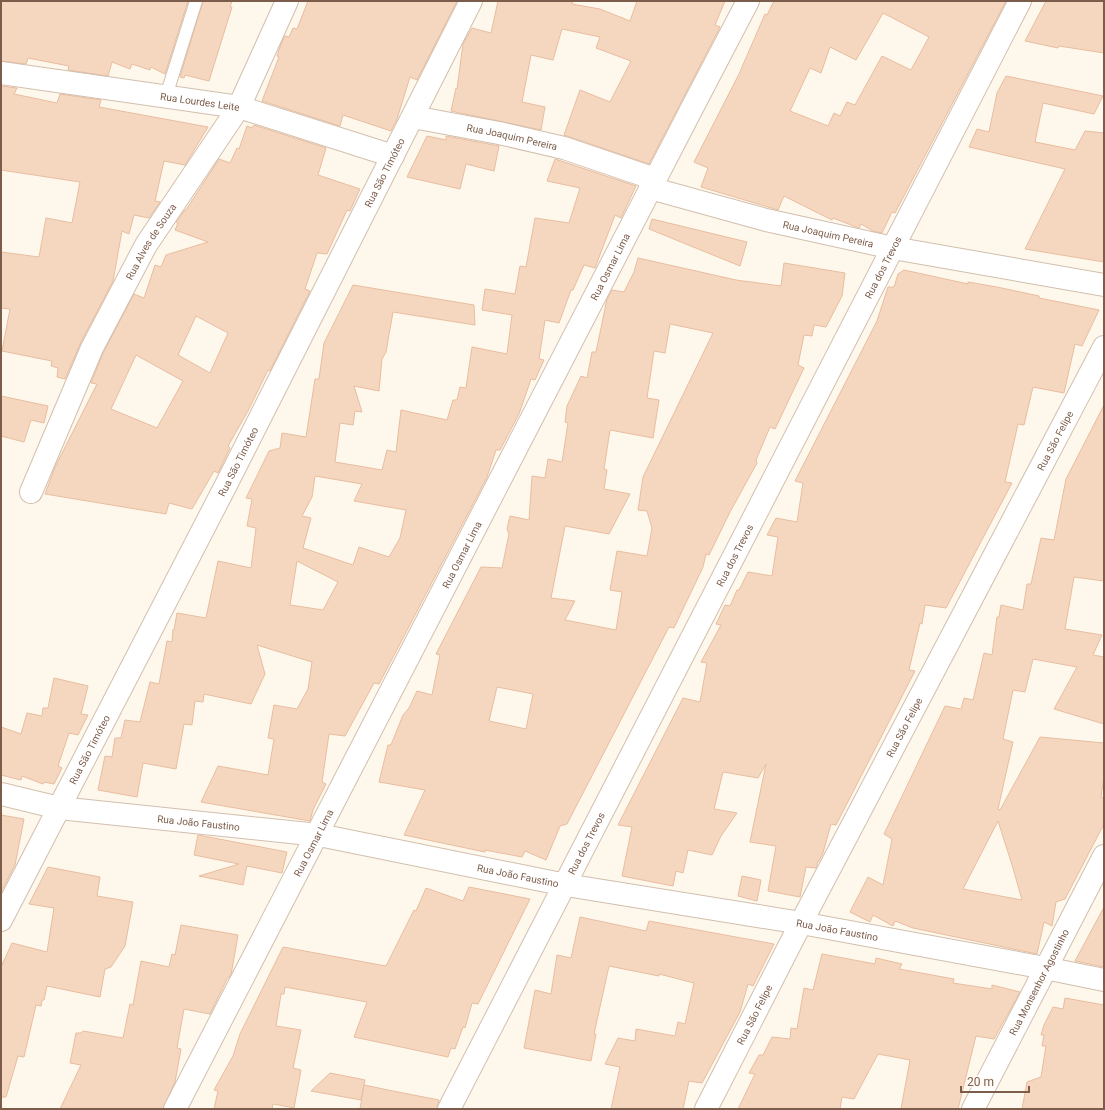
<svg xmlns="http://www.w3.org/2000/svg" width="1105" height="1110" font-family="Roboto,sans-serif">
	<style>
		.building { fill: #f5d7c0; stroke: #e9bd9f; fill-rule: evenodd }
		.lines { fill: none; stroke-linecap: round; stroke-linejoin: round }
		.service-casing { stroke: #d2bfae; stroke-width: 14 }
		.minor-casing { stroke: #d2bfae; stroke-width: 24 }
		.service { stroke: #fff; stroke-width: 12 }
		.minor { stroke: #fff; stroke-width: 22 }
		.labels { text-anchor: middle; stroke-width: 3; stroke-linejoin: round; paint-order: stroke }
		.street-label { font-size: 10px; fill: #7c5d4b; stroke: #fffaf3 }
	</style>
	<rect width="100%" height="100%" fill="#fef7eb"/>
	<!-- building -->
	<g class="building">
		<path d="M1,1H188L165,74L151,67L150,70L132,64L130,69L112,62L108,76L68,70L69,66L28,58L26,64L1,61Z"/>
		<path d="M203,1H232L230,7H232L209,81L185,75L184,78L180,77Z"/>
		<path d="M308,1H457L417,80L410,77L397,119L391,131L343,115L340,126L262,101L279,57L277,56L281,44L285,36L289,37L293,28L297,29Z"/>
		<path d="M498,1H573L572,4L600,9L630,21L637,1H725L715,25L720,27L649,164L564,135L580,90L610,102L631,61L596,48L600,37L562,29L553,60L531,55L522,102L545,107L541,130L451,111L456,88L457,89L463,44L472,28L491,33Z"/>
		<path d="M774,1H1006L895,213L892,212L882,233L873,231L861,224L859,228L833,218L832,220L784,196L778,210L701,187L708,168L694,162L739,74L765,14L767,15ZM883,13L929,37L911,70L882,56L855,105L847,102L840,116L834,113L828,126L790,111L810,68L821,73L830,47L856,60Z"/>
		<path d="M1046,1H1104V53L1059,46L1058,48L1025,41Z"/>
		<path d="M1006,76L1103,96L1094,114L1043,103L1035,142L1075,150L1085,131L1104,133V262L1025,249L1065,169L969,147L977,129L989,132L997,93Z"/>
		<path d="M1,86L17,88L14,94L57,103L60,94L101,100L99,107L208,127L185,165L164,161L155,201L160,202L149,218L134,215L129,234L122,231L113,281L81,342L65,379L57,377L58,368L51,366L52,361L2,351L10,309L1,308V252L39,257L46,218L72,223L80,182L1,170Z"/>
		<path d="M254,125L326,148L318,175L360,189L350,211L347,210L327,254L317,253L305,289L310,291L270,371L268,370L248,411L228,446L230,448L218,473L214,471L192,509L169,503L166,514L45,494L55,467L97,384L91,383L103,353L134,294L144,298L155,265L161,267L166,255L208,242L175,230L178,223L176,222L185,210H186L219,159L230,163L237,148L239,149L247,126L252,128ZM196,316L228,333L210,373L178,355ZM136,355L183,381L157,428L111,409Z"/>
		<path d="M427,136L446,140V136L499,146L494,171L466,164L460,189L407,177Z"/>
		<path d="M555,159L636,186L621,218L615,215L595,268L584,265L573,290H571L559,323L545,320L539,359L544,360L535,380L531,379L519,414L500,450H496L487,477L379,684L374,683L345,736L329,734L322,782L326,784L313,810L310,821L201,802L218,766L268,775L274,739L268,738L274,705L297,709L308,689L312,662L257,645L265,674L251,704L204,694L203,702L195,701L192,725L184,724L176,769L143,763L137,797L98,790L105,756L112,757L115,738H121L125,720L140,722L150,682L159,684L167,641L172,642L173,629L174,630L177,613L206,618L218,561L251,568L256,528L247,526L252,499L246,498L269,451L280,448L282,433L306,437L315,379H319L324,343L353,285L474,305L475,325L393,312L386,352L382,359L379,391L354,386L362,412L355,411L353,425L340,423L335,462L382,470L387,450L396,452L401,410L447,420L453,400H457L460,387L466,388L472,347L507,354L512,315L482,310L485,289L515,294L520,266L526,267L535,218L569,223L580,188L547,181ZM315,476L362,484L354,501L406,510L400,538L389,557L359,547L353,565L303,548L311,518L302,516L312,497ZM297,561L338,582L323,610L290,605Z"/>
		<path d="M652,219L747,242L740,266L649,229Z"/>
		<path d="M638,258L736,280L781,286L784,263L845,273L842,296L826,327L814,325L812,336L804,335L798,365L804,368L775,429L770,427L756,460L757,463L730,512L709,555L706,554L703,567L674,628L669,627L567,824L560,826L546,860L525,851L522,857L485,850V852L404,835L425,790L379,782L388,745H391L403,715L409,708L417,691L432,695L440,655L436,654L481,567L502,568L509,534L507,529L510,516L529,520L532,476L545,478L548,459L562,462L568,423L565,422L567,406L581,376L587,378L592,352H596L607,299L612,290L624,292L634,272ZM670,324L713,333L643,477L638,510L647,511L652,528L647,556L617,551L610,590L622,592L616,630L565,620L575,601L551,598L565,526L609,534L630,494L604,489L607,470L604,469L610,430L653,438L659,400L647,398L654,351L665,353ZM497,687L533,694L526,729L489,721Z"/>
		<path d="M904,270L968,284V282L997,287L1039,296V298L1099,310L1082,346L1075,344L1064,393L1033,387L1024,425L1018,424L1005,482L1012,483L946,608L925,605L922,624L920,623L909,670L915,671L836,825L831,824L823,853L819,861H818L816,868L806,867L800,897L768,891L776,846L750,842L766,764L758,778L723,772L714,809L737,813L721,836L712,855L688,850L683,873L676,871L673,886L622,876L632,827L618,825L683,698L700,702L707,663L701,662L721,625L716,624L725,605L730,606L737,590H739L748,572L772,576L778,537L767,535L776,518L797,522L803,483L795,481L877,321L888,287H894L898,274Z"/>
		<path d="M1,396L48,406L44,423L31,420L24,442L1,436Z"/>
		<path d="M1104,405V581L1074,577L1065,629L1102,635L1093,655L1104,657V724L1054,709L1077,667L1033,659L1025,692L1013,690L1003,739L1013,742L998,809L1000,810L1040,737L1104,743V777L1101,797L1104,798V824L1065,899L1056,902L1052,926L1044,922L1037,954L913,928L895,921L893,926L873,915L870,922L850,912L868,877L883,885L892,839L884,834L945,706L961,709L964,698L973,700L984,653L992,655L997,617H999L1001,605L1023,610L1027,584H1031L1041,538L1054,540L1066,479ZM998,821L1013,868L1022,900L963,889Z"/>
		<path d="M54,678L88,686L81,714L88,715L78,735L69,733L58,766L62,768L54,784L44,782L43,784L22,776L21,780L1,775V727L21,734L27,713L42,716L43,708H48Z"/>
		<path d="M1,815L24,819L15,865L1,892Z"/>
		<path d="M198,835L287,852L282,873L247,866L243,885L199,876L239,864L194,855Z"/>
		<path d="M48,867L100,877L97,896L133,902L125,946L111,967L105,969L100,997L47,986L44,1000H42L41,1006L36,1005L24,1057L18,1056L6,1097H1V967L12,943L47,952L54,908L29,904Z"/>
		<path d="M742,876L761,880L757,901L738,896Z"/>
		<path d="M469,887L530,899L478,1004L472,1003L465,1028L463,1027L455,1049L451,1048L448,1057L354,1037L367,1002L285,987L284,994H281L276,1026L301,1030L293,1068L301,1070L294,1108L273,1104L272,1109H214L218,1091L214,1090L233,1056L240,1034L283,947L386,966L414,910L416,911L426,888L463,901Z"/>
		<path d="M1104,907V967L1075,961Z"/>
		<path d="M580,917L646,931L649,921L774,944L753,986L748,984L740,1012L702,1083L689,1081L683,1109H611L620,1067L605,1064L618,1038L635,1041L636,1029L675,1036L678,1022L685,1024L694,983L659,974V976L609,966L594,1034H596L591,1061L524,1048L535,990L551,994L557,955L571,958Z"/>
		<path d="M181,925L238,935L231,975L227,979L210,1014L184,1009L177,1048L181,1049L175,1082L163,1109H60L81,1065L70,1063L76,1033H81L83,1031L123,1038L130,1004L133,1005L141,961L169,967L172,954L175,955Z"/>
		<path d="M822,954L875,964L876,958L902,964L899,969L954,979L953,983L992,989V985L1020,992L994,1039L976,1036L958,1109H901L910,1060L878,1054L854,1099L842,1097L840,1109H738L755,1074L749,1073L759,1055H763L772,1037L790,1039L791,1028L797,1029L804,988L813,990Z"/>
		<path d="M1065,998L1104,1005V1109H1022L1027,1082L1041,1077L1046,1046H1042L1044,1035H1041L1044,1025L1053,1007L1063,1009Z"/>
		<path d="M330,1073L365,1080L361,1100L311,1091Z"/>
		<path d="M364,1085L393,1091L439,1100L437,1109H360Z"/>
	</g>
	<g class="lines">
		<!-- service casing -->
		<g class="service-casing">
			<path id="service" d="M166,96L196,1"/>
		</g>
		<!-- minor casing -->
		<g class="minor-casing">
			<g id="minor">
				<path id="s1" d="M1,73L239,107L393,156"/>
				<path id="s2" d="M413,117L499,133L564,148L655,179"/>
				<path id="s3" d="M650,188L766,220L893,248L1104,285"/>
				<path id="s4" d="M31,492L92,348L146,245L239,107L287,1"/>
				<path id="s5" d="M1,794L59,808L319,835L566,885L801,923L1045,968L1104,980"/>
				<path id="s6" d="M1,920L226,485L471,1"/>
				<path id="s7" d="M175,1109C368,740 555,369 748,1"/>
				<path id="s8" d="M449,1109L1020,1"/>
				<path id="s9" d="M706,1109L801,923L1104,347"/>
				<path id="s10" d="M973,1109L1104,856"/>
			</g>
		</g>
		<!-- service -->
		<use href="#service" class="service"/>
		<!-- minor -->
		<use href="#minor" class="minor"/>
	</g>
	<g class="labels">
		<!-- street labels -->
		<g class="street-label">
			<text dy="4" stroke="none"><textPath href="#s1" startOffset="201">Rua Lourdes Leite</textPath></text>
			<text dy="4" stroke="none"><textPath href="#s2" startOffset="101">Rua Joaquim Pereira</textPath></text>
			<text dy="4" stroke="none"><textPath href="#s6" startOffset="840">Rua São Timóteo</textPath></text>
			<text dy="4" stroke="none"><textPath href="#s3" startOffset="184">Rua Joaquim Pereira</textPath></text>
			<text dy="4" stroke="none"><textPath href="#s4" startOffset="278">Rua Alves de Souza</textPath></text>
			<text dy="4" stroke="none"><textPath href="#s7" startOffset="948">Rua Osmar Lima</textPath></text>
			<text dy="4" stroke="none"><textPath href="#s8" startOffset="947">Rua dos Trevos</textPath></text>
			<text dy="4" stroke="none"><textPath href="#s9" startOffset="754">Rua São Felipe</textPath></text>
			<text dy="4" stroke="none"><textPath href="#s6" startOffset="516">Rua São Timóteo</textPath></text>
			<text dy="4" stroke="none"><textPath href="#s7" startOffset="624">Rua Osmar Lima</textPath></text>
			<text dy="4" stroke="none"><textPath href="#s8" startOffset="623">Rua dos Trevos</textPath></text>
			<text dy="4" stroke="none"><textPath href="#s9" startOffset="430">Rua São Felipe</textPath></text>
			<text dy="4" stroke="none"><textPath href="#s6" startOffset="192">Rua São Timóteo</textPath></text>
			<text dy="4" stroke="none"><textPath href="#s5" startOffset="200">Rua João Faustino</textPath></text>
			<text dy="4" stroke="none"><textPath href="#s7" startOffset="300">Rua Osmar Lima</textPath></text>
			<text dy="4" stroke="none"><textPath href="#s8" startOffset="299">Rua dos Trevos</textPath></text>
			<text dy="4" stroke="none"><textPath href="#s5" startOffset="524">Rua João Faustino</textPath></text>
			<text dy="4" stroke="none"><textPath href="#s5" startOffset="848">Rua João Faustino</textPath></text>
			<text dy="4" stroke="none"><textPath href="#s10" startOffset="143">Rua Monsenhor Agostinho</textPath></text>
			<text dy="4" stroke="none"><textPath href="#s9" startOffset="106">Rua São Felipe</textPath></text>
		</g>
	</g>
	<!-- border -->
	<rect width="1105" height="1110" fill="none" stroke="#7c5d4b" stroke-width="4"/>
	<!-- scale -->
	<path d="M961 1086v6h68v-6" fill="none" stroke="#7c5d4b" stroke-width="2"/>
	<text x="967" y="1086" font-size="12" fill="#7c5d4b" stroke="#fffaf3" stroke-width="3" paint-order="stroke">20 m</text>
</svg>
